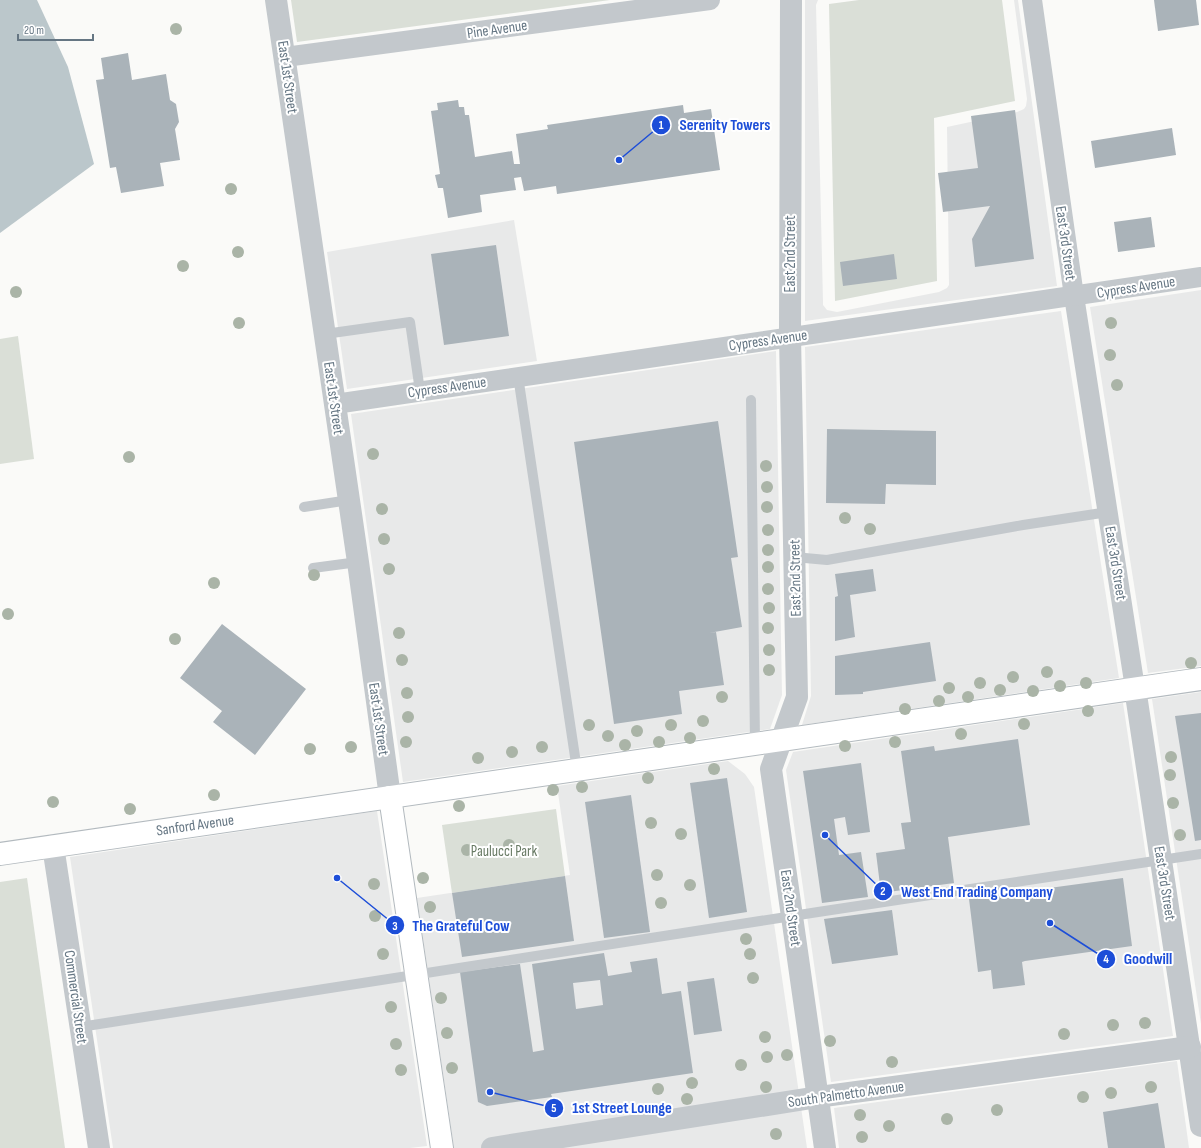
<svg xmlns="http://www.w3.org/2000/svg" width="1201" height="1148" font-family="'Sofia Sans Condensed',sans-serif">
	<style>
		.built { fill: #e8e9e9 }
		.green { fill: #dadfd7 }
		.water { fill: #bbc7cb }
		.building { fill: #aab3b9; fill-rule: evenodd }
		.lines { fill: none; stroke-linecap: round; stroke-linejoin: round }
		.secondary-casing { stroke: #b3babf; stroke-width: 24 }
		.service { stroke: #c3c8cc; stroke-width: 10 }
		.minor { stroke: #c3c8cc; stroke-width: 20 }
		.tertiary { stroke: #c3c8cc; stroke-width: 22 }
		.secondary { stroke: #fff; stroke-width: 22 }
		.tree { fill: #aab4a7 }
		.labels { text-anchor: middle; stroke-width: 4; stroke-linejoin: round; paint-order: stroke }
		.street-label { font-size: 15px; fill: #657683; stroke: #fff }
		.park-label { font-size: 15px; fill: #687a64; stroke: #fff }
		.leader { fill: none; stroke: #1d4ed8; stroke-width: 1.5 }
		.callout-dot { fill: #1d4ed8; stroke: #fff; stroke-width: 1.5 }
		.mark-label { font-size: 12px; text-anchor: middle; font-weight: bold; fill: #fff }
		.callout-label { font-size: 16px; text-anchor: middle; font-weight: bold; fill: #1d4ed8; stroke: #fff; stroke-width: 4; stroke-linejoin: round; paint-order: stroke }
	</style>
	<rect width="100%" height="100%" fill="#fafaf8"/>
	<!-- built -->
	<g class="built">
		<path d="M805,0H818L816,5L823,302V305L827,310L837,312L939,292L947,288L949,285L947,127L1017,112L1024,109L1026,106L1027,99L1014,0H1018L1057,286L805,321Z"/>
		<path d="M514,220L537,361L347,389L327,252Z"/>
		<path d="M1201,290V666L1148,673L1090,307Z"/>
		<path d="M1061,311L1119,678L802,725L811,696L805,347Z"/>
		<path d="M776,351L782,695L770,729L403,782L351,414Z"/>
		<path d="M1201,692V1024L1152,699Z"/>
		<path d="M1123,703L1173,1036L831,1082L786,770L793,752Z"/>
		<path d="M728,761L745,774L754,787L807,1148H454L417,898L570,875L557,786Z"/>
		<path d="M377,811L427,1146L410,1148H113L70,857Z"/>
		<path d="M1177,1061L1189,1148H839L834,1108Z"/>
	</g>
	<!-- green -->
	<g class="green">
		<path d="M291,0H610L297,42Z"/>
		<path d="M859,0H1002L1015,101L934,118L937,281L835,301L829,4Z"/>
		<path d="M18,336L34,459L0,464V339Z"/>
		<path d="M556,809L565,876L452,893L442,825Z"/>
		<path d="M27,878L65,1148H0V882Z"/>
	</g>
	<!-- water -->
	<path class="water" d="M0,0H37L68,67L94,164L0,233Z"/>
	<!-- building -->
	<g class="building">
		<path d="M1154,0H1196L1199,25L1158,31Z"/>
		<path d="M128,53L132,80L166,74L170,100L176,104L179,122L175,129L180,160L160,163L164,186L121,193L116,167L110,168L96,80L104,79L101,58Z"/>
		<path d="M458,100L459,107H464L465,115H469L475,157L512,151L514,164H520L516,134L548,129L547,125L683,105L684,113L711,109L720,170L557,194L556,186L524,191L521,177L514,178L516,190L480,195L482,212L448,218L443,188H438L435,175L440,174L431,111L438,110L437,103Z"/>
		<path d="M1015,110L1034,259L975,267L972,239L990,206L943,212L938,173L978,168L971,116Z"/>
		<path d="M1172,128L1176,155L1095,168L1091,141Z"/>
		<path d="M1151,217L1155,247L1118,252L1114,222Z"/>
		<path d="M496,245L509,336L444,345L431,254Z"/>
		<path d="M894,254L897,279L843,286L840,262Z"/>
		<path d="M718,421L738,557L731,558L742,627L709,633L716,632L724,685L679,691L682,714L614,724L574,442Z"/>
		<path d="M827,429L936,431V485L886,484L885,504L826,503Z"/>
		<path d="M873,569L876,591L850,595L855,637L835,641V597L838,596L835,574Z"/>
		<path d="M222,624L306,689L255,755L213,722L222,711L180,678Z"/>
		<path d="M930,642L936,681L863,692V694L835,695V656Z"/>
		<path d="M1201,713V840L1195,841L1175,716Z"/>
		<path d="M1018,739L1030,825L948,837L954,883L881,893L876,853L905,849L901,823L911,822L901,751L934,746L935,751Z"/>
		<path d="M861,763L870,832L848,835L845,817L834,819L839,855L861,852L868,897L822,903L803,771Z"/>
		<path d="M727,778L747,912L709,918L690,783Z"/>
		<path d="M631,795L650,932L604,938L585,802Z"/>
		<path d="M565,876L574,941L462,957L452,893Z"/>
		<path d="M1123,878L1132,946L1025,961L1022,962L1025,985L993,989L991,970L978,972L969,899Z"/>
		<path d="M892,910L898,955L832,964L824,919Z"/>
		<path d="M604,953L608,976L632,972L630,962L657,958L662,994L681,991L693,1073L551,1094L552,1097L487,1106L478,1102L460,972L520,964L533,1052L544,1050L532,964ZM600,980L603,1005L576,1009L573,983Z"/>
		<path d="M714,978L722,1031L694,1035L687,982Z"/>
		<path d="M1158,1103L1165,1148H1108L1103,1112Z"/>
	</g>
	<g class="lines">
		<!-- secondary casing -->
		<g class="secondary-casing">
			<g id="secondary">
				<path d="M390,797L442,1148"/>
				<path d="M0,854L1201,679"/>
			</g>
		</g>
		<!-- service -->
		<g class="service">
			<path d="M325,334L410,322L420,391"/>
			<path d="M518,376L577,770"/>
			<path d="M751,400L755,744"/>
			<path d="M304,507L349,500"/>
			<path d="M794,557L827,560L1023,525L1108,512"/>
			<path d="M313,568L358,562"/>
			<path d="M80,1027L818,912L1201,854"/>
		</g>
		<!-- minor -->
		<g class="minor">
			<path d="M1032,0L1074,296L1135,688"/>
			<path d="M285,57L710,0"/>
			<path d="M335,404L1201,277"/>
		</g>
		<!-- tertiary -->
		<g class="tertiary">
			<path d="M276,0L358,562L390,797"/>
			<path d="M791,0L790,336L797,697L771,769L825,1148"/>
			<path d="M1135,688L1201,1126"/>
			<path d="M53,846L99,1148"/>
			<path d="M492,1148L818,1097L1190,1047"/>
		</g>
		<!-- secondary -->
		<use href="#secondary" class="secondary"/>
	</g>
	<!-- trees -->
	<g class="tree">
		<circle cx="176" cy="29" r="6"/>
		<circle cx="231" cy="189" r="6"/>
		<circle cx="238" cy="252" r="6"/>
		<circle cx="183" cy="266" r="6"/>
		<circle cx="16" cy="292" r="6"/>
		<circle cx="239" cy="323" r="6"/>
		<circle cx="1111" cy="323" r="6"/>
		<circle cx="1110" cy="355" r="6"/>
		<circle cx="1117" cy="385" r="6"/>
		<circle cx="373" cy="454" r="6"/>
		<circle cx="129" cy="457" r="6"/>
		<circle cx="766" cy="466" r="6"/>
		<circle cx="767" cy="487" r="6"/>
		<circle cx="767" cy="507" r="6"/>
		<circle cx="382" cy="509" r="6"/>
		<circle cx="845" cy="518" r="6"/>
		<circle cx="870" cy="529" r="6"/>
		<circle cx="768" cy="530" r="6"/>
		<circle cx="384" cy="539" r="6"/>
		<circle cx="768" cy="550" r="6"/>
		<circle cx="768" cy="567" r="6"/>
		<circle cx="389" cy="569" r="6"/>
		<circle cx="314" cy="575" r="6"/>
		<circle cx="214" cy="583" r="6"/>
		<circle cx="768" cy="589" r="6"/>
		<circle cx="769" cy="608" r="6"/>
		<circle cx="8" cy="614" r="6"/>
		<circle cx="768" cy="628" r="6"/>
		<circle cx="399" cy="633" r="6"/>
		<circle cx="175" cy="639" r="6"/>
		<circle cx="769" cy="650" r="6"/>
		<circle cx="402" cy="660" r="6"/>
		<circle cx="1191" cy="663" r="6"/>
		<circle cx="769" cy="670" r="6"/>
		<circle cx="1047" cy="672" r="6"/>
		<circle cx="1013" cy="677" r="6"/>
		<circle cx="980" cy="683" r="6"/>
		<circle cx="1086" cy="683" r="6"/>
		<circle cx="1060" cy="686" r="6"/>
		<circle cx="949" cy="688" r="6"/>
		<circle cx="1000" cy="690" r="6"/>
		<circle cx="1033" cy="691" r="6"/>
		<circle cx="407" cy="693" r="6"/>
		<circle cx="722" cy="697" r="6"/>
		<circle cx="968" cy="697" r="6"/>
		<circle cx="939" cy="701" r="6"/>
		<circle cx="905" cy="709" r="6"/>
		<circle cx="1088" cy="711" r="6"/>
		<circle cx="408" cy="717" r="6"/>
		<circle cx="703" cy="721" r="6"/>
		<circle cx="1024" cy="724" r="6"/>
		<circle cx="589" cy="725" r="6"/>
		<circle cx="671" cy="725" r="6"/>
		<circle cx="637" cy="731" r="6"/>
		<circle cx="961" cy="734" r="6"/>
		<circle cx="608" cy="736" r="6"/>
		<circle cx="690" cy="738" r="6"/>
		<circle cx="406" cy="742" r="6"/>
		<circle cx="659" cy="742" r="6"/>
		<circle cx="895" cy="742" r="6"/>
		<circle cx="625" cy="745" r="6"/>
		<circle cx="845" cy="746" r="6"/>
		<circle cx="351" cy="747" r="6"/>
		<circle cx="542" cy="747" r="6"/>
		<circle cx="310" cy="749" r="6"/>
		<circle cx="512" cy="752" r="6"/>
		<circle cx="1171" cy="757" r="6"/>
		<circle cx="478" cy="758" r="6"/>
		<circle cx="714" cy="769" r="6"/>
		<circle cx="1170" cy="775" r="6"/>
		<circle cx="648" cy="778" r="6"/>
		<circle cx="582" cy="787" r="6"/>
		<circle cx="553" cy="790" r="6"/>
		<circle cx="214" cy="795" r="6"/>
		<circle cx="53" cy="802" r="6"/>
		<circle cx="1173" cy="803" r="6"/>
		<circle cx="459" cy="806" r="6"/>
		<circle cx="130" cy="809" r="6"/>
		<circle cx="651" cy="823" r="6"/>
		<circle cx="681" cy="834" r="6"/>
		<circle cx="1180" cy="835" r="6"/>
		<circle cx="509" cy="845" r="6"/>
		<circle cx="467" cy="850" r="6"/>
		<circle cx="657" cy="875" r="6"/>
		<circle cx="423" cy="878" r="6"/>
		<circle cx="374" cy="884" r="6"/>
		<circle cx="690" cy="885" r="6"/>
		<circle cx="661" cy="903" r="6"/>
		<circle cx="430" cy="907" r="6"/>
		<circle cx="375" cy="916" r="6"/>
		<circle cx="746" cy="939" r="6"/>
		<circle cx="383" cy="954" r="6"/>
		<circle cx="750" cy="954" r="6"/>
		<circle cx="753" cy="978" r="6"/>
		<circle cx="441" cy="998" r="6"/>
		<circle cx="391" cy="1007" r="6"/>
		<circle cx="1145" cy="1023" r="6"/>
		<circle cx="1113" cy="1025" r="6"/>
		<circle cx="447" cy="1033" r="6"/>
		<circle cx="1064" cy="1034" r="6"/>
		<circle cx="765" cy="1037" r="6"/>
		<circle cx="830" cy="1041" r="6"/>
		<circle cx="396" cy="1044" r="6"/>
		<circle cx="787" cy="1055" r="6"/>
		<circle cx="767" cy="1057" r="6"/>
		<circle cx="892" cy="1062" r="6"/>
		<circle cx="741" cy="1065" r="6"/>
		<circle cx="452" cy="1068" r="6"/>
		<circle cx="401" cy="1070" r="6"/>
		<circle cx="692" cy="1083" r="6"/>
		<circle cx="766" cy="1087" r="6"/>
		<circle cx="1151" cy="1087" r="6"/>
		<circle cx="658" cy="1089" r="6"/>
		<circle cx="1111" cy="1093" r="6"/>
		<circle cx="1083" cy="1097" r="6"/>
		<circle cx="687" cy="1099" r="6"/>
		<circle cx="997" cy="1110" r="6"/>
		<circle cx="555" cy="1111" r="6"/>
		<circle cx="860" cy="1115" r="6"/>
		<circle cx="947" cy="1119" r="6"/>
		<circle cx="889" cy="1126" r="6"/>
		<circle cx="776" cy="1134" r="6"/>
		<circle cx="862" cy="1137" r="6"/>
	</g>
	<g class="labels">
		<!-- street labels -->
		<g class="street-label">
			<text transform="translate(497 29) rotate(-8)" y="5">Pine Avenue</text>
			<text transform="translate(288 77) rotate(82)" y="5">East 1st Street</text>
			<text transform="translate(1066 243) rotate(82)" y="5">East 3rd Street</text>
			<text transform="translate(790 254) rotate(-90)" y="5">East 2nd Street</text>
			<text transform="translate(1136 287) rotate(-9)" y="5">Cypress Avenue</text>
			<text transform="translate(768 340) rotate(-8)" y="5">Cypress Avenue</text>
			<text transform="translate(447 387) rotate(-8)" y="5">Cypress Avenue</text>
			<text transform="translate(334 398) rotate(82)" y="5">East 1st Street</text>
			<text transform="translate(1116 563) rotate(81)" y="5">East 3rd Street</text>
			<text transform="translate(795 578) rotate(-91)" y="5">East 2nd Street</text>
			<text transform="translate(379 719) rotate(82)" y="5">East 1st Street</text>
			<text transform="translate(195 825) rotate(-8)" y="5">Sanford Avenue</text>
			<text transform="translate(1165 883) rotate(81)" y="5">East 3rd Street</text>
			<text transform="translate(791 908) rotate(82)" y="5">East 2nd Street</text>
			<text transform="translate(76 997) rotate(82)" y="5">Commercial Street</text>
			<text transform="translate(846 1094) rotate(-8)" y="5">South Palmetto Avenue</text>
		</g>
		<!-- park labels -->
		<g class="park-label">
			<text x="504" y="856">Paulucci Park</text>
		</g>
	</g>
	<!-- callouts -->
	<path class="leader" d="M619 160L661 125M825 835L883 891M337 878L395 925M1050 923L1106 959M490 1092L554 1108"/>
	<g class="callout-dot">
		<circle cx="619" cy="160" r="4"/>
		<circle cx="825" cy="835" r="4"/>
		<circle cx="337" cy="878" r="4"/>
		<circle cx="1050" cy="923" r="4"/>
		<circle cx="490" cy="1092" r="4"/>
		<circle cx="661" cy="125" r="10"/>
		<circle cx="883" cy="891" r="10"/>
		<circle cx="395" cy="925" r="10"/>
		<circle cx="1106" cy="959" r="10"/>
		<circle cx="554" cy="1108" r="10"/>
	</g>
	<g class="mark-label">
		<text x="661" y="129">1</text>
		<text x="883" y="895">2</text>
		<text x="395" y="930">3</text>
		<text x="1106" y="963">4</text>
		<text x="554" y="1112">5</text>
	</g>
	<g class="callout-label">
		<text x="725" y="130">Serenity Towers</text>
		<text x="977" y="897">West End Trading Company</text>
		<text x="461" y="931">The Grateful Cow</text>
		<text x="1148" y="964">Goodwill</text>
		<text x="622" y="1113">1st Street Lounge</text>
	</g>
	<!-- scale -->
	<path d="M18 34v6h75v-6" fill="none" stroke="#657683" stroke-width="2"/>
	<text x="24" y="34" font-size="12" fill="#657683" stroke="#ffffff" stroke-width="3" paint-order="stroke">20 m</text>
</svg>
